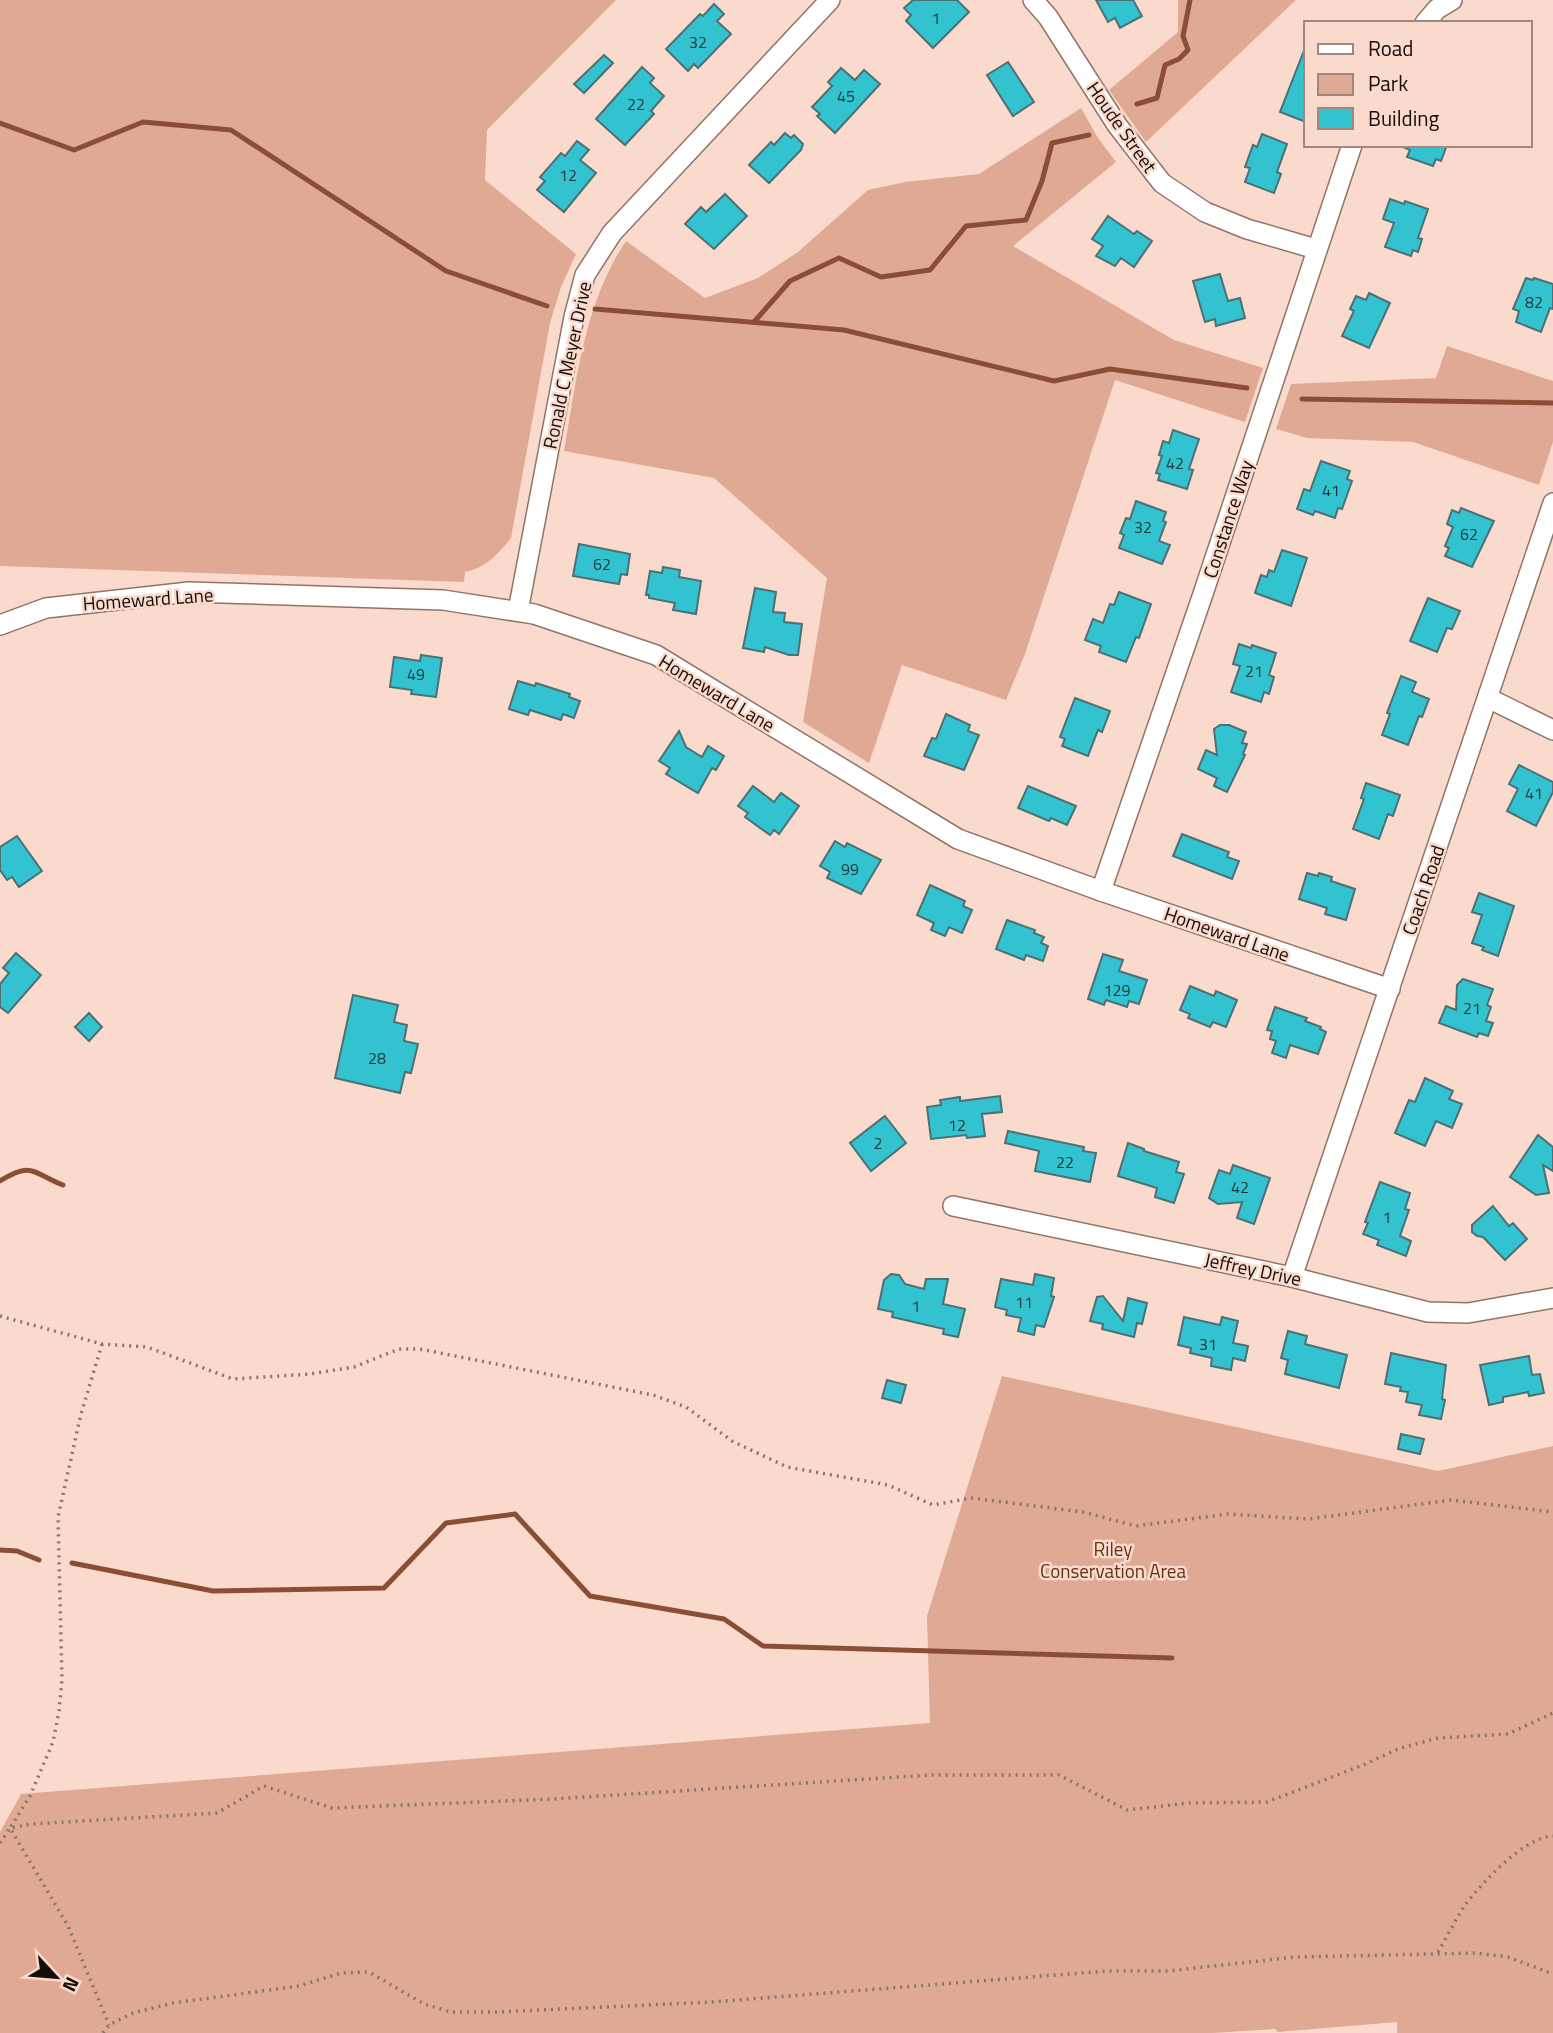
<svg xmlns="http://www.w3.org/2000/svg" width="1553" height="2033" font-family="'Titillium Web',sans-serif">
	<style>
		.green { fill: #e0a993 }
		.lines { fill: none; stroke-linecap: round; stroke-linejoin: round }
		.stream { stroke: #8b4e34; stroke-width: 5 }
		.building { fill: #32c2d0; stroke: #4d7074; stroke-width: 2 }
		.minor-casing { stroke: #917468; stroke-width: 22 }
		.path { stroke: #8a756c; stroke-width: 3.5; stroke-dasharray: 2 5; stroke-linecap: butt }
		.minor { stroke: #fff; stroke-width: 19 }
		.labels { text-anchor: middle; stroke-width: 5; stroke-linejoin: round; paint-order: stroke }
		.number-label { font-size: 16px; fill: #1d3a3a }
		.street-label { font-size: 19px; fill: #160c08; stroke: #fadacd }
		.park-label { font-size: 19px; fill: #673017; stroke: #fadacd }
	</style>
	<rect width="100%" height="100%" fill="#fadacd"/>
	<!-- green -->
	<g class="green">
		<path d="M0,0H616L487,130L485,180L576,254L561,287L550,323L511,538C497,555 487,567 465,572L464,582L0,566Z"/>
		<path d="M1178,0H1296L1146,142L1109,90L1178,32Z"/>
		<path d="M1081,108L1098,138L1116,162L1013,246L1174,340L1263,368L1245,422L1115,380L1025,654L1006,700L902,665L869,763L803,722L827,578L714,478L564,451C577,378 584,304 626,241L705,298L758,278L798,252L868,190L905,182L979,174Z"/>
		<path d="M1447,346L1553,381V442L1539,485L1413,442L1307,438L1276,429L1291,384L1436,378Z"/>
		<path d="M1002,1376L1438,1471L1553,1446V2033H1397V2022L1278,2032L1275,2029L1213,2033H0V1832L21,1794L930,1723L927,1616Z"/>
	</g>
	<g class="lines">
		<!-- stream -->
		<g class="stream">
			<path d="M1137,104L1157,98L1165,65L1179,59L1188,50L1183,36L1190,0"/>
			<path d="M0,123L74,150L143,122L231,130L446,271L547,306"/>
			<path d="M595,309L844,330L1054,381L1110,369L1247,388"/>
			<path d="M754,322L790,281L839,258L881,277L930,270L966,226L1026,220L1042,181L1052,143L1089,135"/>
			<path d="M1302,399L1553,403"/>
			<path d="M0,1181C33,1160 33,1174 63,1185"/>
			<path d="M0,1550L17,1551L39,1560"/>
			<path d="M72,1563L213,1591L384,1588L446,1523L515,1514L590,1596L724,1619L763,1646L1172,1658"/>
		</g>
	</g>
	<!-- building -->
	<g class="building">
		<path d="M913,0H957L969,12L933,48L906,21L911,15L904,8Z"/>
		<path d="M1096,0H1133L1142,16L1120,28L1115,18L1108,22Z"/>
		<path d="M714,4L724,14L717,21L731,34L698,68L694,64L688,71L666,49L700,14L703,16Z"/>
		<path d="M1305,48H1306V122L1280,112Z"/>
		<path d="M604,55L613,63L584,93L574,84Z"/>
		<path d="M1008,62L1034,102L1013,116L987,75Z"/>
		<path d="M642,67L654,78L650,83L664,96L651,111L654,114L625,145L596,119Z"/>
		<path d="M841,68L855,80L864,70L880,84L835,133L817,116L820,114L812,107L832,86L828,82Z"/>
		<path d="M785,133L791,138L794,135L803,144L801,150L769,183L749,165L771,142L774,145Z"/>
		<path d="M1262,134L1287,144L1277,172L1281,174L1274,193L1245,182L1250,168L1245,167L1253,145L1257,147Z"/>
		<path d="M577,141L589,150L580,160L596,173L564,212L537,190L545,181L540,177L561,153L565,156Z"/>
		<path d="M1404,145H1447L1441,161L1436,159L1433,166L1407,157L1410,150L1403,147Z"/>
		<path d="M725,194L747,216L714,249L685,224L701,207L706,212Z"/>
		<path d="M1390,199L1404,204L1405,201L1428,209L1418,238L1422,239L1418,252L1413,250L1411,256L1385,247L1394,223L1383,219Z"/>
		<path d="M1108,216L1134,234L1137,231L1152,241L1134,267L1121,258L1115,266L1096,256L1103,246L1092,239Z"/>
		<path d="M1220,274L1228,301L1240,298L1245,318L1216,326L1215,319L1205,322L1193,281Z"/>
		<path d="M1526,278L1533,280L1534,278L1553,284V309L1550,308L1541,332L1516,322L1519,311L1513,309Z"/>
		<path d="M1369,293L1390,303L1369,348L1342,336L1354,311L1350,309L1356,296L1366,300Z"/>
		<path d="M1173,430L1199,439L1189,469L1193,470L1187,489L1158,480L1160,474L1156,473L1162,456L1159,455L1163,441L1169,443Z"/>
		<path d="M1321,461L1350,471L1347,479L1352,481L1342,509L1338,508L1335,518L1315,511L1313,515L1297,509L1304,489L1310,491Z"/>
		<path d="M1136,501L1166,512L1163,521L1166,522L1159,541L1170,545L1162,564L1119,548L1124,535L1120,533L1126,518L1130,519Z"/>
		<path d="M1461,508L1494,521L1472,567L1445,556L1449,548L1445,546L1453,527L1447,524L1452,510L1459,513Z"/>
		<path d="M579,544L630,554L627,575L621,574L619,584L573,576Z"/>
		<path d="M1282,550L1307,558L1291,606L1255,593L1261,575L1267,577L1269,570L1274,572Z"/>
		<path d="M663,567L680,570L679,577L701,581L696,614L673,610L675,603L649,598V595H646L650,571L662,573Z"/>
		<path d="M755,588L776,592L773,612L785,613L784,622L802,624L798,655H789L765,647L764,652L743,648Z"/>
		<path d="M1119,592L1151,604L1139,638L1136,637L1126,662L1099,652L1101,646L1085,640L1093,619L1103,623L1110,604L1114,605Z"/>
		<path d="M1428,598L1460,611L1452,629L1447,628L1437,652L1410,641Z"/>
		<path d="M1239,644L1251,648L1252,645L1276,653L1269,675L1274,677L1269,694L1264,692L1261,702L1231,692L1240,666L1233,664Z"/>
		<path d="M421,655L442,658L436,697L411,694L412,690L390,687L394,657L420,661Z"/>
		<path d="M1401,676L1416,682L1412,692L1429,699L1422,717L1419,716L1408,745L1382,735L1390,714L1387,713Z"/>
		<path d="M518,681L535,686L536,683L570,694L569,697L580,701L574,718L563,714L561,720L530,710L528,715L509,709Z"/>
		<path d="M1075,698L1110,711L1102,732L1098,730L1088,756L1062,746L1065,739L1060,737Z"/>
		<path d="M946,714L970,725L968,731L979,735L964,770L924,756L932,738L936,739Z"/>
		<path d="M1229,725L1246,732L1242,743L1247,744L1243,754L1245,755L1227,792L1214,786L1217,778L1198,769L1206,750L1217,755L1214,729L1220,725Z"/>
		<path d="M679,731L686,747L702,757L708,746L724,756L716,770L712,768L698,793L666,774L670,768L659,761Z"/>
		<path d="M1519,765L1553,782V792L1536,826L1507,811L1518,789L1509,784Z"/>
		<path d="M1366,783L1400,795L1393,816L1388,814L1379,839L1353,829L1364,799L1361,798Z"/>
		<path d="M753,786L774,802L781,793L799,806L779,834L774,830L770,835L745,817L748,813L738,806Z"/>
		<path d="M1028,786L1076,806L1067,825L1051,818L1049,821L1018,808Z"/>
		<path d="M1182,834L1229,852L1227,857L1239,861L1232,879L1173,856Z"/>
		<path d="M17,836L42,871L19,887L12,877L7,880L0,870V847Z"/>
		<path d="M835,841L845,847L847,843L881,860L861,894L827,878L830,872L820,866Z"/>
		<path d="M1307,873L1318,876L1319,873L1332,877L1331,881L1355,889L1346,920L1325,914L1327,908L1299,899Z"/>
		<path d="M930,885L965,901L963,906L972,910L962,933L949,927L945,936L931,930L934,923L917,915Z"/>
		<path d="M1479,893L1514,906L1498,956L1482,950L1484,947L1472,943L1482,915L1472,912Z"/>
		<path d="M1007,920L1035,930L1034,933L1044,937L1041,943L1048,946L1043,961L1026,955L1024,960L996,949Z"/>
		<path d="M16,953L41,975L8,1013L0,1007V984L9,973L3,968Z"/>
		<path d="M1103,954L1123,960L1119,971L1147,980L1139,1004L1129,1001L1127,1007L1106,1000L1104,1005L1088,999Z"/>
		<path d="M1463,979L1493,989L1487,1005L1491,1007L1486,1021L1493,1023L1488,1036L1479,1033L1477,1037L1439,1023L1446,1006L1456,1010L1457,985Z"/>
		<path d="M1190,986L1214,996L1216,991L1237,1000L1226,1027L1213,1022L1210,1027L1188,1018L1190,1014L1180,1010Z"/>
		<path d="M353,995L398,1005L394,1022L407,1025L404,1041L418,1044L411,1073L405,1072L400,1093L335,1078Z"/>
		<path d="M1275,1007L1307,1018L1305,1021L1321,1027L1320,1029L1326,1032L1318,1054L1290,1045L1286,1058L1272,1053L1276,1041L1270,1039L1272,1031L1267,1030Z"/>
		<path d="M89,1013L102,1027L89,1041L75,1027Z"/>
		<path d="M1425,1078L1453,1091L1449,1099L1462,1104L1452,1128L1436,1121L1425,1146L1395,1133L1409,1100L1415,1102Z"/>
		<path d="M1000,1096L1002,1112L982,1114L985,1136L967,1138L966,1135L931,1139L927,1107L941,1105L940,1100L960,1097V1101Z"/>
		<path d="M885,1116L906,1143L871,1171L850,1143Z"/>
		<path d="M1008,1131L1084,1147L1083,1151L1096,1153L1090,1182L1035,1171L1039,1151L1005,1143Z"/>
		<path d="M1538,1135L1553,1147V1171L1543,1165L1549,1193L1536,1195L1510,1177Z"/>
		<path d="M1128,1143L1144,1149V1151L1179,1162L1176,1172L1184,1174L1174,1203L1155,1197L1157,1188L1118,1176Z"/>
		<path d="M1233,1165L1270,1178L1254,1224L1237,1218L1242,1202L1218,1204L1209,1198L1219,1170L1230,1174Z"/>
		<path d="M1380,1182L1410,1193L1405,1209L1409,1210L1400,1236L1411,1241L1406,1256L1377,1245L1379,1240L1363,1234L1368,1223L1365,1222Z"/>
		<path d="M1493,1206L1509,1226L1513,1223L1527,1239L1505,1260L1483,1237L1477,1236L1472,1232V1225Z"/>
		<path d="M891,1274L899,1275L905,1284L924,1289L926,1279H948L943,1304L965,1309L958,1337L943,1334L944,1329L892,1317L893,1312L878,1309L884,1280Z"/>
		<path d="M1035,1274L1054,1278L1051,1296L1054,1297L1044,1327L1036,1325L1034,1335L1018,1331L1021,1318L1006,1315L1007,1310L995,1307L1001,1279L1033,1285Z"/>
		<path d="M1103,1296L1123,1321L1128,1298L1147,1303L1142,1324L1137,1323L1134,1337L1102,1329L1103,1324L1090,1321L1097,1297Z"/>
		<path d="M1184,1317L1220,1325L1222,1317L1238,1321L1233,1343L1248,1346L1245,1361L1233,1358L1231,1370L1211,1366L1212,1358L1190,1353L1191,1348L1178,1345Z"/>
		<path d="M1288,1331L1307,1336L1305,1344L1347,1355L1339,1388L1285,1374L1288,1360L1281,1358Z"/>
		<path d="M1391,1353L1446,1365L1442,1399L1445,1400L1441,1419L1419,1415L1422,1405L1406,1402L1408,1392L1400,1391L1401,1387L1385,1384Z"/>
		<path d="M1529,1356L1532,1375L1540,1374L1544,1393L1529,1396L1528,1392L1503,1397V1402L1489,1405L1480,1365Z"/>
		<path d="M887,1380L906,1385L901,1403L882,1398Z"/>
		<path d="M1401,1434L1424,1439L1420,1454L1398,1449Z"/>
	</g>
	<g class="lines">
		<!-- minor casing -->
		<g class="minor-casing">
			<g id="minor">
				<path d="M1033,0L1048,17L1117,125L1162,183L1205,212L1247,229L1316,249"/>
				<path d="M1425,23L1437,9L1452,0"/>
				<path d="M518,611L574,317L585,275L612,233L830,0"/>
				<path d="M0,625L46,608L189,592L443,600L534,614L656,655L958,839L1101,891L1390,989"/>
				<path d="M1488,698L1553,730"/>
				<path d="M1101,891L1204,591L1352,145"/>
				<path d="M953,1206L1292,1277L1428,1312L1468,1313L1553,1298"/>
				<path d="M1292,1277L1553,503"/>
			</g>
		</g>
		<!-- path -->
		<g class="path">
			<path d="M0,1316L102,1344L147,1347L233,1379L310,1374L354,1367L399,1349H420L653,1395L686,1407L732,1441L787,1467L888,1485L933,1505L971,1498L1083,1512L1136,1526L1228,1514L1308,1519L1451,1500L1553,1512"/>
			<path d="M102,1344L81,1414L58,1517L62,1680L59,1711L53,1742L30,1796L10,1828L68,1926L109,2025"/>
			<path d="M0,1843L10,1828L31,1824L217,1813L264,1786L332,1808L553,1799L930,1775H1059L1127,1810L1189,1803L1267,1802L1363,1765L1398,1749L1438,1738L1508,1734L1553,1713"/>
			<path d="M1438,1952C1447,1937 1455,1920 1465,1905C1483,1882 1524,1837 1553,1836"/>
			<path d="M103,2033L109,2025L133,2013L173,2003L299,1986L341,1973L369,1972L424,2004L451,2012H497L712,2002L1107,1971H1167L1296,1957L1475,1953L1508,1957L1553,1974"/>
		</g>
		<!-- minor -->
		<use href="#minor" class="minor"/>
	</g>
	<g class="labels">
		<!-- number labels -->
		<g class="number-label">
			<text x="936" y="24">1</text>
			<text x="698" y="48">32</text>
			<text x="846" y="102">45</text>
			<text x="636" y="110">22</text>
			<text x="568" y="181">12</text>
			<text x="1534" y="308">82</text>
			<text x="1175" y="469">42</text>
			<text x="1331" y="496">41</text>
			<text x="1143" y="533">32</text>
			<text x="1469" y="540">62</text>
			<text x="602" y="570">62</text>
			<text x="1254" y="677">21</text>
			<text x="416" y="680">49</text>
			<text x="1534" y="799">41</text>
			<text x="850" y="875">99</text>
			<text x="1117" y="996">129</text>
			<text x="1472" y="1014">21</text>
			<text x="377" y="1064">28</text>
			<text x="957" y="1131">12</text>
			<text x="878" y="1149">2</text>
			<text x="1065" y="1168">22</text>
			<text x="1240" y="1193">42</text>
			<text x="1387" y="1223">1</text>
			<text x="1024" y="1308">11</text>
			<text x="916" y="1312">1</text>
			<text x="1208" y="1350">31</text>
		</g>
		<!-- street labels -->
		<g class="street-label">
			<text transform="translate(1122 127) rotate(55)" y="7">Houde Street</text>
			<text transform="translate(567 365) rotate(-78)" y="7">Ronald C Meyer Drive</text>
			<text transform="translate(1228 519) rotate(-72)" y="7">Constance Way</text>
			<text transform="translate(148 599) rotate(-4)" y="7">Homeward Lane</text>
			<text transform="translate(717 693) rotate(31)" y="7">Homeward Lane</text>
			<text transform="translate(1423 890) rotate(-71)" y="7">Coach Road</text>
			<text transform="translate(1227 934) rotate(19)" y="7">Homeward Lane</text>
			<text transform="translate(1253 1269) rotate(12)" y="7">Jeffrey Drive</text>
		</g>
		<!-- park labels -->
		<g class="park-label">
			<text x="1113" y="1556">Riley<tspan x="1113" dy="22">Conservation Area</tspan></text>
		</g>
	</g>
	<!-- legend -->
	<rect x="1304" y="21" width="228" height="126" fill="#fadacd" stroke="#9f887e" stroke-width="2"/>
	<rect x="1318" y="44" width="35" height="10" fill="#ffffff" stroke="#9f887e" stroke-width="2"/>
	<text x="1368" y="56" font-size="21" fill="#160c08">Road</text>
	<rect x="1318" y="74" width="35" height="21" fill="#e0a993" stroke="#9f887e" stroke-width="2"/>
	<text x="1368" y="91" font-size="21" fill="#160c08">Park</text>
	<rect x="1318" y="108" width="35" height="21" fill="#32c2d0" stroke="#9f887e" stroke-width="2"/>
	<text x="1368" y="126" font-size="21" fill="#160c08">Building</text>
	<!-- north arrow -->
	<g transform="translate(56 1977) rotate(116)" stroke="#fadacd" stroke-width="5" paint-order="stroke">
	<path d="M0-5L12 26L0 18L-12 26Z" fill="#160c08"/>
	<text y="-10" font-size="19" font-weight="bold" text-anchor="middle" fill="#160c08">N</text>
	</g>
</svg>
